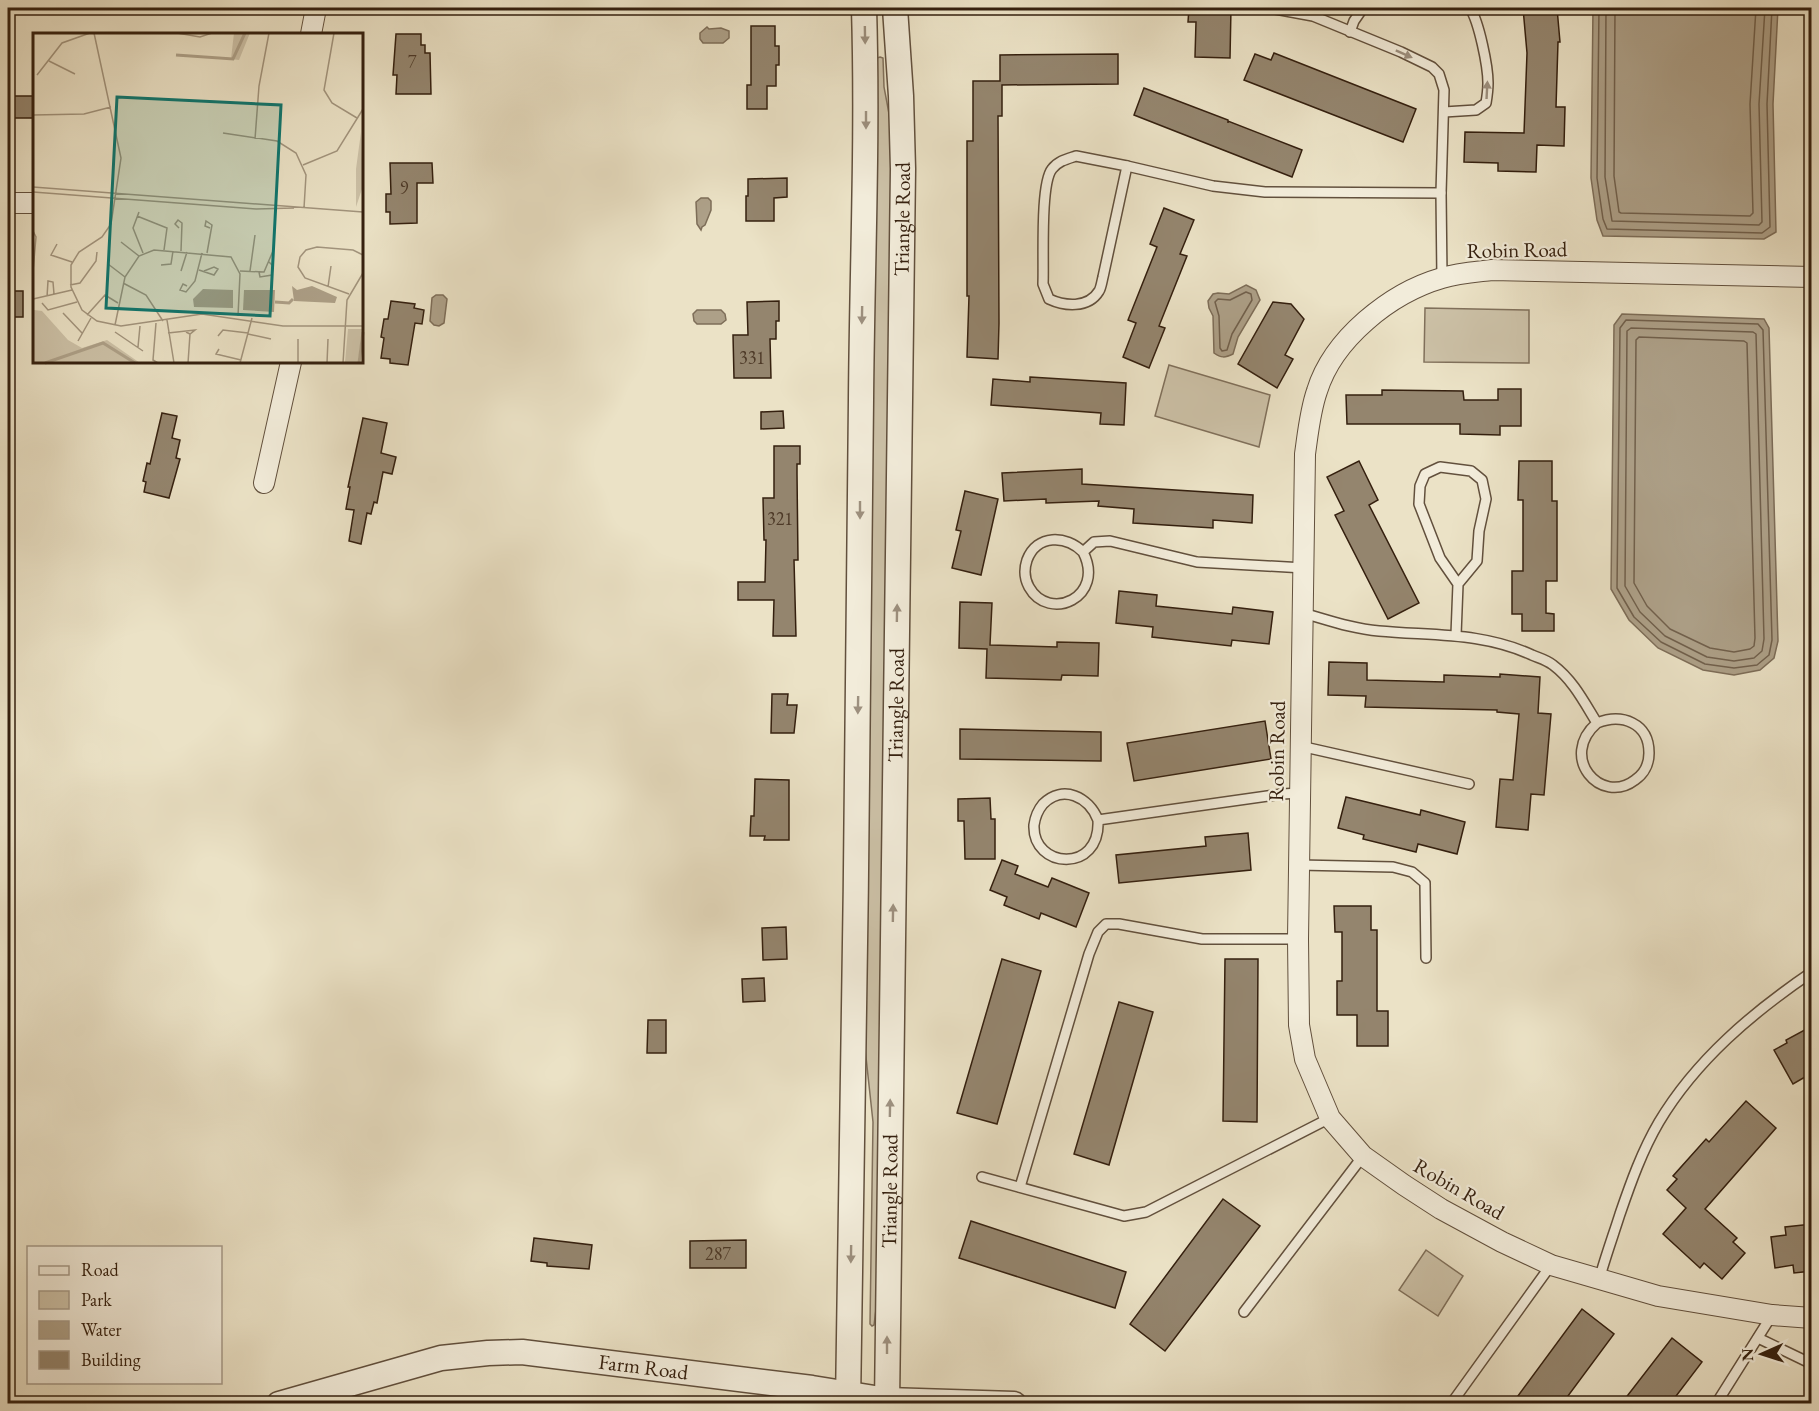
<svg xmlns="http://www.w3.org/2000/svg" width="1819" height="1411" font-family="'EB Garamond',serif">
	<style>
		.green { fill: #ccc1a7; stroke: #80705b; stroke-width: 1.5 }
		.water { fill: #ada088; stroke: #7d6d58; stroke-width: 1.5 }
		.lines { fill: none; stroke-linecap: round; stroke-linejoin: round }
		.shore { stroke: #71604c; stroke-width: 1.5 }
		.building { fill: #94856e; stroke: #35200f; stroke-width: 1.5 }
		.service-casing { stroke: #62503d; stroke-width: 12 }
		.minor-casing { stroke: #62503d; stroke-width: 22 }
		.tertiary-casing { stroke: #62503d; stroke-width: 27 }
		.service { stroke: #f2ecda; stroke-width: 9 }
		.minor { stroke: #f2ecda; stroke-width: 20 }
		.tertiary { stroke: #f2ecda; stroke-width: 24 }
		.oneway { fill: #9d907f }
		.labels { text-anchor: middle; stroke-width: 4.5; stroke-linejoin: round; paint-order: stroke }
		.number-label { font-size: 18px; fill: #4d3927 }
		.street-label { font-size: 21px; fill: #35200f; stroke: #f2ecda }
		.inset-river { fill: none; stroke: #ada088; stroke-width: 3 }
		.inset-road { fill: none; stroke: #a2947d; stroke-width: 1.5 }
		.view { fill: #0f766e; fill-opacity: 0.15; stroke: #0f766e; stroke-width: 3 }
		.inset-edge { fill: none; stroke: #35200f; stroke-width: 3 }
	</style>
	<rect width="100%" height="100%" fill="#ebe2c6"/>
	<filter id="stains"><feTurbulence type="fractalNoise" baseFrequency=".00333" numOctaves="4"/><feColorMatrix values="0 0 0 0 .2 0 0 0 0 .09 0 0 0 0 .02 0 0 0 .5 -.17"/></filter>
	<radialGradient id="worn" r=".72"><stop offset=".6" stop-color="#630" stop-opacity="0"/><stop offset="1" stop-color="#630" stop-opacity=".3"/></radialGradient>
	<!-- green -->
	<g class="green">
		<path d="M880,57L883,58L884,87L893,135L877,1301L874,1325L872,1326L870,1324L873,1122L865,1048L877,58Z"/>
		<path d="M1425,308L1529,310V363L1424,362Z"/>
		<path d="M1169,365L1270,395L1259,447L1155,416Z"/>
		<path d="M1426,1250L1463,1276L1438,1316L1399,1290Z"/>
	</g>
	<!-- water -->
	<g class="water">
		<path d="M1593,8H1778L1773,104L1776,232L1764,239L1603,236L1597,220L1591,178Z"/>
		<path d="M707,27L709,29L721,28L729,31V38L723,43H703L700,39V33Z"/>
		<path d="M701,198H708L711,201V210L705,225L702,227L701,230L697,224L696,202Z"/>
		<path d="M1246,285L1256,290L1260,300L1238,337L1233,354C1225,358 1221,358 1214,353L1213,316L1209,308L1208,301L1213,294L1218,293L1229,294Z"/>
		<path d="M436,295H443L447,299L444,323L439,326L434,325L430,321L432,298Z"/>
		<path d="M697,310H721L725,314L726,320L721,324H697L694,321L693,314Z"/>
		<path d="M1622,314L1764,319L1769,328L1778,641L1774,658L1760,670L1734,675L1703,670L1658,648L1629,620L1611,589L1614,325Z"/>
	</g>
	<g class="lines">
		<!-- shore -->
		<g class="shore">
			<path d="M1599,8L1597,178L1603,219L1607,229L1762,233L1770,227L1767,104L1772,8"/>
			<path d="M1606,8L1605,177L1612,221L1759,225L1762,222L1759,104L1765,8"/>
			<path d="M1615,8L1614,176L1619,212L1621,213L1750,216L1753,213L1750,104L1756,8"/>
			<path d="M1246,292L1251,294L1252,300L1232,334L1227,350L1222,351L1220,348L1219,316L1215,302L1218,299L1230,300Z"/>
			<path d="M1626,320L1758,324L1763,330L1772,640L1769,655L1757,665L1734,668L1705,664L1661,642L1634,617L1617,588L1620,328Z"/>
			<path d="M1631,328L1753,332L1756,334L1764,639L1762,651L1754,658L1734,661L1707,657L1665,636L1640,612L1625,586L1627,331Z"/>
			<path d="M1639,337L1744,341L1747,343L1755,638L1754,646L1750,649L1734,652L1710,648L1670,629L1647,606L1634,583L1636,340Z"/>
		</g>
	</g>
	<!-- building -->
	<g class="building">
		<path d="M1189,8H1231L1230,58L1195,57L1196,22H1188Z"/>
		<path d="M1523,8H1557L1560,42H1558L1556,107H1565L1564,146L1537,145L1536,172L1498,171V163L1464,162L1465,132L1524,133L1527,53Z"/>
		<path d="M751,26H775V46H779V65H776V86H767V109H747V85H751Z"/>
		<path d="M396,34H421V45H425V53H430L431,94H396L397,75H393Z"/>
		<path d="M1274,53L1416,109L1403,142L1244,80L1255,54L1271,60Z"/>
		<path d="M1118,54V84L1002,85V116H998L999,323L998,359L967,357L969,296H967V141H973V81H1000V55Z"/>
		<path d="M1144,88L1228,120V123V121L1302,150L1292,177L1134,115Z"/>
		<rect x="8" y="96" width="26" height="22"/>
		<path d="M390,163H432L433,183H417V223L390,224V212H386V194H391Z"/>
		<path d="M787,178V197L774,198V221H746V196H748V179Z"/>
		<path d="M1164,208L1194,220L1180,254L1187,256L1159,326L1165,328L1149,368L1123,357L1136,323L1128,320L1157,247L1150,244Z"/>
		<rect x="8" y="291" width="15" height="26"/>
		<path d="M391,301L415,304L414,308L424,310L422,324L415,323L408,365L390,363V359L381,358L384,338L381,337L384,319H388Z"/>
		<path d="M779,301V321H776V339H770L771,378H734L733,335H748L747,302Z"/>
		<path d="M1273,302L1291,304L1304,319L1285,355L1293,359L1277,388L1238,364Z"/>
		<path d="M1030,377L1126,383L1124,425L1100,424L1101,413L991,405L993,379L1030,382Z"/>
		<path d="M1498,389H1521V426H1500V435L1460,434V424H1347L1346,395H1382V390L1463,391L1464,400H1498Z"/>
		<path d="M783,411L784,428L761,429V412Z"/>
		<path d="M162,413L177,416L172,438L180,440L176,458L180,459L169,498L144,492L146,482L143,481L147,463L150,464Z"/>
		<path d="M363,418L387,423L381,453L396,457L392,474L383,472L377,503L374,502L371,514L367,513L361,544L349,541L354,510L346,509L350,487H348Z"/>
		<path d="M774,446H800V464H797V474L798,560H794L796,636H773L774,600H738V582H765L766,540H764L763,498H774Z"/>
		<path d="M1359,461L1378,500L1369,505L1419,603L1388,619L1335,515L1344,511L1327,477Z"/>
		<path d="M1519,461H1552V501H1557V581H1546V613L1554,614V631H1522V614H1512V571H1523V500H1518Z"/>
		<path d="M1082,469V484L1253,495L1252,523L1213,520V528L1133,523L1134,509L1098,506L1099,501L1046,503V499L1004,501L1002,473Z"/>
		<path d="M965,491L998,499L981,575L952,568L961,531L956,530Z"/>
		<path d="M1119,591L1157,595L1156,606L1232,614L1233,607L1273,612L1269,644L1232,640L1231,646L1152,637L1153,627L1116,623Z"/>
		<path d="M960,602L992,603L990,645L1057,647V642L1099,643L1098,676L1062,675L1061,680L986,678L987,649L959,648Z"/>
		<path d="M1329,662L1367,663V680L1444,682V675L1500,677V674L1540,677L1538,713L1551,714L1544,795L1531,794L1528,830L1496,827L1500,779L1513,780L1519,714L1497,712V710L1365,707L1366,696L1328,695Z"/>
		<path d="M772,694H788L787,705H797L794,733H771Z"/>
		<path d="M1265,721L1271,759L1134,781L1127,743Z"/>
		<path d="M960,729L1101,732V761L960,759Z"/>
		<path d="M755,779L789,780V840H764L765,836H750L751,816H754Z"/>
		<path d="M1346,797L1420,815L1421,810L1465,822L1457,854L1418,844L1416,852L1363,839L1364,835L1338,828Z"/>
		<path d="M990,798L991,819H995V859H965L964,821H958V799Z"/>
		<path d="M1248,833L1251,870L1119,883L1116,855L1206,846L1205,837Z"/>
		<path d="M1002,860L1018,866L1015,874L1048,887L1052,878L1089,893L1076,927L1041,913L1039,919L1004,905L1007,897L990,890Z"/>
		<path d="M1334,906H1371V930H1377V1011H1388V1046H1357V1015H1337V981H1342V932H1335Z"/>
		<path d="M786,927L787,959L763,960L762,928Z"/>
		<path d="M1002,959L1041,971L997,1124L957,1113Z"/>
		<path d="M1225,959H1258L1257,1122L1223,1121Z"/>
		<path d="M764,978L765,1001L743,1002L742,979Z"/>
		<path d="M1119,1002L1153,1012L1109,1165L1074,1154Z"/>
		<path d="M648,1020H666V1053H647Z"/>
		<path d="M1812,1026V1073L1793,1084L1774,1050L1787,1043L1786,1040Z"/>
		<path d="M1746,1101L1776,1128L1705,1209L1737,1238L1733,1242L1745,1253L1722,1279L1704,1263L1700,1268L1663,1234L1686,1208L1667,1190L1677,1179L1673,1176L1706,1139L1709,1142Z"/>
		<path d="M1223,1199L1260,1226L1165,1351L1130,1324Z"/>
		<path d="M971,1221L1126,1272L1115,1308L959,1258Z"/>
		<path d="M1812,1224V1271L1794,1273L1793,1265L1775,1268L1771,1237L1786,1235L1785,1227Z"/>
		<path d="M534,1238L592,1245L589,1269L547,1266V1263L531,1261Z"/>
		<path d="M746,1240V1268H690V1241Z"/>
		<path d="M1582,1309L1614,1334L1562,1404H1512Z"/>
		<path d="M1672,1338L1702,1362L1670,1404H1621Z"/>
	</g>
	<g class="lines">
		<!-- service casing -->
		<g class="service-casing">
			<g id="service">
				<path d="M1269,8L1313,16L1401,52L1432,67L1439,74L1444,90L1441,193L1442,278"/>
				<path d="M1350,32L1354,21L1363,8"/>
				<path d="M1444,112L1476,110L1486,103C1487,97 1488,90 1488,83C1488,66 1479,22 1470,8"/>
				<path d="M1076,156L1127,166L1103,277C1102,281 1101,288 1099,291C1088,309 1064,306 1049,299L1043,284C1044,261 1040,184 1052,169C1058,161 1067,159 1076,156Z"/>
				<path d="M1127,166L1213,186L1265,192L1441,193"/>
				<path d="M1083,552C1106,597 1049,623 1029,587C1024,578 1024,569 1027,560C1037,534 1066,535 1083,552L1094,542L1110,541L1197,562L1304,568"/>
				<path d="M1303,613C1328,620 1353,629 1379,631C1433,636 1482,632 1532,655C1539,658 1547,660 1553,665C1573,680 1584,702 1597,723C1622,713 1649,723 1649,753C1649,764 1644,774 1635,780C1601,806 1558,757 1597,723"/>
				<path d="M1456,635L1458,584L1477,561L1479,531L1486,499L1482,480L1471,471L1440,467L1425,474L1420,486L1419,504L1440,558L1458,584"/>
				<path d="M1300,746L1469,784"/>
				<path d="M1098,820C1101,874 1032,869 1034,825C1035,818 1038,810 1043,804C1063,784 1089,797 1098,820L1282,794L1300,793"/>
				<path d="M1299,865L1393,867L1412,872L1425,883L1426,958"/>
				<path d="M982,1177L1124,1216L1146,1212L1330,1118"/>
				<path d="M1020,1187L1089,954L1098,932L1106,924H1119L1202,939H1298"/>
				<path d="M1599,1280C1605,1258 1613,1236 1620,1214C1631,1182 1642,1151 1659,1122C1696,1060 1753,1012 1812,972"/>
				<path d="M1244,1312L1363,1156"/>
				<path d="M1758,1338L1812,1364"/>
				<path d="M1451,1404L1551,1265"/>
				<path d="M1716,1404L1772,1315"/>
			</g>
		</g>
		<!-- minor casing -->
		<g class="minor-casing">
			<g id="minor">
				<path d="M311,34L316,8"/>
				<path d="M8,203H34"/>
				<path d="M1812,277L1492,270C1475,272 1458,273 1442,278C1390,293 1333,339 1317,391C1310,411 1308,433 1305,454L1298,939L1299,1025L1305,1059L1330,1118L1363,1156L1404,1185L1441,1209L1502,1242L1551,1265L1658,1296L1772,1315L1812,1318"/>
				<path d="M264,483L291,362"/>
			</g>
		</g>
		<!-- tertiary casing -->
		<g class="tertiary-casing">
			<g id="tertiary">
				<path id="s1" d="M279,1404L441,1358L488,1353L522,1352L812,1388L887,1400L1014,1404"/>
				<path d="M848,1404C853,1069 859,735 861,400C862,269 868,139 864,8"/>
				<path id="s2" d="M887,1404L903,169L901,96L895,8"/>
			</g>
		</g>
		<!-- service -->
		<use href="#service" class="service"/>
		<!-- minor -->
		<use href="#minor" class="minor"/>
		<!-- tertiary -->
		<use href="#tertiary" class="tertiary"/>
	</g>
	<!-- one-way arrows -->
	<defs><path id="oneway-solid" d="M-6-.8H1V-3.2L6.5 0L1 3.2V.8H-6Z" transform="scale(1.5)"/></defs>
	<g class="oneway">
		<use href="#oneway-solid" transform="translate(865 35) rotate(89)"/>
		<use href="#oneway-solid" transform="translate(1404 54) rotate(24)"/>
		<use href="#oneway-solid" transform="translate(1487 90) rotate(-87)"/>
		<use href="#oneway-solid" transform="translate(866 120) rotate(90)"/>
		<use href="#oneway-solid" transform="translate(862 315) rotate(91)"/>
		<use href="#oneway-solid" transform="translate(860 510) rotate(90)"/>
		<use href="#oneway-solid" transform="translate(897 613) rotate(-89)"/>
		<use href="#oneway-solid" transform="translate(858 705) rotate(91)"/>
		<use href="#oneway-solid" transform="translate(893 913) rotate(-89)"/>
		<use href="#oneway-solid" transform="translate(890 1108) rotate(-89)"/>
		<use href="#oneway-solid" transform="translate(851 1254) rotate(91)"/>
		<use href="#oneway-solid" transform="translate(887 1345) rotate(-90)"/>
	</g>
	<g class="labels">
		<!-- number labels -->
		<g class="number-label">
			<text x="412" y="68">7</text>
			<text x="404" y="194">9</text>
			<text x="752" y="364">331</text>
			<text x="780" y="525">321</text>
			<text x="718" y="1260">287</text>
		</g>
		<!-- street labels -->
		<g class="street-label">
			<text dy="7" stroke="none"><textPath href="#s2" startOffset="1185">Triangle Road</textPath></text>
			<text transform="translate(1517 250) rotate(-1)" y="7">Robin Road</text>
			<text dy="7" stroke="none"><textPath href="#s2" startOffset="699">Triangle Road</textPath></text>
			<text transform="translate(1277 751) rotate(-89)" y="7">Robin Road</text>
			<text transform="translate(1459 1189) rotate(30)" y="7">Robin Road</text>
			<text dy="7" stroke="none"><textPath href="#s2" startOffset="213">Triangle Road</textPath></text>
			<text dy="7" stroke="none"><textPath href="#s1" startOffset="372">Farm Road</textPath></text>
		</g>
	</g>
	<!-- overview -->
	<g transform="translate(33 33)">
		<rect width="330" height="330" fill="#ebe2c6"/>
		<path d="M201,0H217L206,27L198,26ZM328,99L330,153L323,174V136ZM1,277L9,278L35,307L49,315L74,307L107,330H0ZM315,296H329L325,330L312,329Z" fill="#ccc1a7"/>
		<path d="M259,253L264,257L279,253L304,264L302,270L261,268ZM170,256L200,257V275L161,274L160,266ZM211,257H242L241,279L210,277Z" fill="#ada088"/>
		<path class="inset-river" d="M143,22L200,26L212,0M242,269L256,270L260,266M12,330L70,310L102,330M326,330L330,299"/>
		<path class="inset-road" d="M61,0L88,125L78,191L69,204L46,219L38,232V254L49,277L64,288L88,293L169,281L250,293H330M144,0L167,4L179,0M301,0L291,57L299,70L324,85M16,28L42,41M4,42L29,10L57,0M0,82L51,81L78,74M190,100L244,108L263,120L273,142L271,175M222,106L226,53L236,0M270,132L304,118L330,76M0,154L330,179M0,159L223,176L261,175M106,179L100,195L110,220M104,183L134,195L131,217M146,195L142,191L145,187L149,190L148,218M0,198L3,204L0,238M88,209L106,223M24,211L18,222L39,229M174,220L179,192L173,188L172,193L177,195M75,231L92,244M128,232L138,231L140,218M166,237L181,242L185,236L181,234L171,238M148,238L154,219M207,238L231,239L240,218M217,238L222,202M226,239L227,244L239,242L240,233L236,229M90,250L113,262L130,288M37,252L47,250L63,228L64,219M154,253L150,251L147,257L153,259L162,248L169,220M295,254L298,233M316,261L272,245L265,234L267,224L273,217L284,214L320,217L330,222M14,264L15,248L20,249L21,261M0,266L39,257M9,270L15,277L44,269M30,280L49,300M54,282L72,262L85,270M134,287L141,330M123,290L120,327L125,330M82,292L92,244L106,223L121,217L198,224L207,241L205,283M82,299L110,318M135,300L162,297L157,301L153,299M215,301L238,306M185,303L190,297L215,300M45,308L58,285M105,314L107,293M186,316L183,321L208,327M155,330L157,301M207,330L219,285M265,330V306M294,330L295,306M310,330L314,267L330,240"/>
		<path class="view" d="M84,64L248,72L237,283L73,275Z"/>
		<rect width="330" height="330" class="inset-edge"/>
	</g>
	<!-- margin -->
	<rect width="1819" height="1411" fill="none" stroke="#ebe2c6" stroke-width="30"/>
	<rect x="9" y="9" width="1801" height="1393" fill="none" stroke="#35200f" stroke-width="3"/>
	<rect x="15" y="15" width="1789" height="1381" fill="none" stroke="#35200f" stroke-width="1.5"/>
	<!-- legend -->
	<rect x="27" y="1246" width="195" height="138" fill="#f2ecda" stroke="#a69a89" stroke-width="1.5"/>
	<rect x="39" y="1266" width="30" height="9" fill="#f2ecda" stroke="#a69a89" stroke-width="1.5"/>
	<text x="81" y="1276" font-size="18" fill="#35200f">Road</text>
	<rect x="39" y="1291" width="30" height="18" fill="#ccc1a7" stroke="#a69a89" stroke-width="1.5"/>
	<text x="81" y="1306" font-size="18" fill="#35200f">Park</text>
	<rect x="39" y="1321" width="30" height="18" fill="#ada088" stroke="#a69a89" stroke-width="1.5"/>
	<text x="81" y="1336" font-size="18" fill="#35200f">Water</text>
	<rect x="39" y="1351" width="30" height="18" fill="#94856e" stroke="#a69a89" stroke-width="1.5"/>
	<text x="81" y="1366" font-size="18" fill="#35200f">Building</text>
	<!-- north arrow -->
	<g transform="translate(1762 1354) rotate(267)" stroke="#f2ecda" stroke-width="4.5" paint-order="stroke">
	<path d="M0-4.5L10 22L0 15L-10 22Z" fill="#35200f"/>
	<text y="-9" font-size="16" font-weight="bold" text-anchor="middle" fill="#35200f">N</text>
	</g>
	<rect width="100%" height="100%" filter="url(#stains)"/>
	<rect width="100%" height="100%" fill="url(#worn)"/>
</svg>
